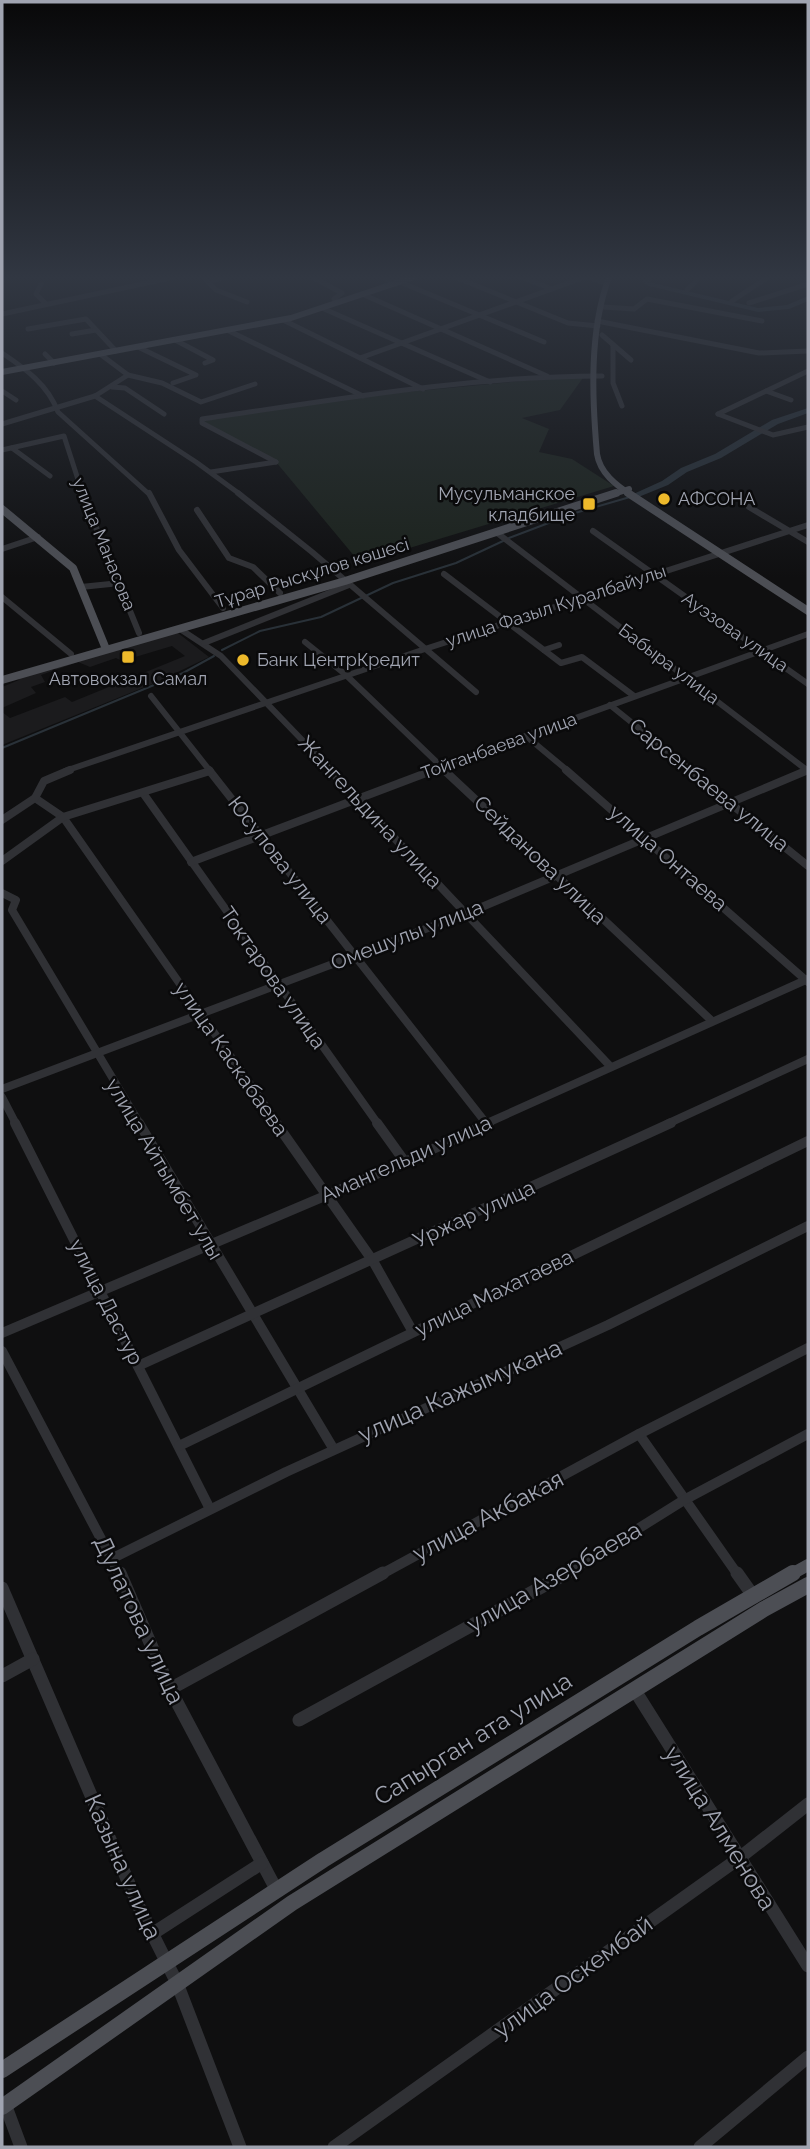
<svg xmlns="http://www.w3.org/2000/svg" width="810" height="2149" font-family="Raleway,sans-serif">
	<style>
		.built { fill: #1b1b1d }
		.green { fill: #1c231d }
		.lines { fill: none; stroke-linecap: round; stroke-linejoin: round }
		.stream { stroke: #293138; stroke-width: 2 }
		.river { fill: #293138; fill-rule: evenodd }
		.minor-far4 { stroke: #303135; stroke-width: 5 }
		.minor-far3 { stroke: #303135; stroke-width: 6 }
		.minor-far2 { stroke: #303135; stroke-width: 8 }
		.minor-far1 { stroke: #303135; stroke-width: 10 }
		.minor { stroke: #303135; stroke-width: 13 }
		.major-far3 { stroke: #4c4e54; stroke-width: 6 }
		.major-far2 { stroke: #4c4e54; stroke-width: 8 }
		.major-far1 { stroke: #4c4e54; stroke-width: 12 }
		.major { stroke: #4c4e54; stroke-width: 16 }
		.poi-dot { fill: #edb92b; stroke: #0a0a0b; stroke-width: 2.5 }
		.labels { text-anchor: middle; stroke-width: 5; stroke-linejoin: round; paint-order: stroke }
		.far-poi-label { font-size: 18px; fill: #a0a4b1; stroke: #0a0a0b; text-anchor: start }
		.far-street-label { font-size: 18px; fill: #a0a4b1; stroke: #0a0a0b }
		.street-label { font-size: 21px; fill: #a0a4b1; stroke: #0a0a0b }
		.near-street-label { font-size: 24px; fill: #a0a4b1; stroke: #0a0a0b }
	</style>
	<rect width="100%" height="100%" fill="#0f0f10"/>
	<!-- built -->
	<path class="built" d="M174,630L209,657L157,682L2,745V712L10,718L65,697L72,702L185,656L172,646L122,661L116,658L90,667L78,662L41,675L45,682L31,687L36,693L2,708V687L19,680L17,677Z"/>
	<!-- green -->
	<path class="green" d="M585,375L560,410L522,418L549,429L539,452L572,459L614,486L360,563L276,462L202,423L210,417L364,396Z"/>
	<g class="lines">
		<!-- stream -->
		<g class="stream">
			<path d="M509,538L575,513L630,497"/>
			<path d="M222,650L260,631L321,617L393,583L456,563L503,541"/>
			<path d="M2,748L183,673L214,656"/>
		</g>
		<!-- river -->
		<g class="river">
			<path d="M647,277H654L650,282L653,283L758,308L787,305L808,296V301L789,309L758,312L649,286L642,282Z"/>
			<path d="M808,408V413L778,424L721,458L687,472L668,485L636,498L629,496L662,481L681,468L715,454L772,420Z"/>
		</g>
		<!-- minor-far4 -->
		<g class="minor-far4">
			<path d="M204,277L208,282L225,277"/>
			<path d="M312,277L342,293L334,299"/>
			<path d="M382,277L396,284"/>
			<path d="M455,277L568,323L598,326"/>
			<path d="M521,277L552,289"/>
			<path d="M586,277L607,283"/>
			<path d="M208,282L216,290L247,302"/>
			<path d="M400,282L544,342"/>
			<path d="M41,284L36,294L46,304"/>
			<path d="M687,290L700,277"/>
			<path d="M362,294L547,376"/>
			<path d="M732,301L768,277"/>
			<path d="M749,303L808,284"/>
			<path d="M603,307L634,309L647,299L762,321"/>
			<path d="M322,308L490,382"/>
			<path d="M2,314L175,277"/>
			<path d="M283,320L423,389"/>
			<path d="M597,321L759,353L808,351"/>
			<path d="M28,329L86,319L116,351"/>
			<path d="M229,331L363,396"/>
			<path d="M72,334L96,330"/>
			<path d="M602,335L631,360"/>
			<path d="M175,340L213,360L205,363"/>
			<path d="M613,345V383L622,406"/>
			<path d="M138,347L196,375L173,383"/>
			<path d="M2,353C26,369 48,385 58,412L150,495"/>
			<path d="M45,354L54,363"/>
			<path d="M360,358L585,277"/>
			<path d="M128,375L162,383L201,402L255,384"/>
			<path d="M112,387L125,388L164,414"/>
			<path d="M2,391L16,400"/>
			<path d="M766,391L791,400"/>
			<path d="M95,396L196,462L241,495"/>
			<path d="M718,414L808,371"/>
			<path d="M718,414L773,435L808,427"/>
			<path d="M2,424L95,396L128,375L100,354"/>
			<path d="M12,448L50,476"/>
			<path d="M2,450L64,436L83,495"/>
			<path d="M276,462L202,423V419C334,400 468,376 602,376"/>
			<path d="M211,472L276,462"/>
		</g>
		<!-- minor-far3 -->
		<g class="minor-far3">
			<path d="M82,493L139,633"/>
			<path d="M149,493L179,550L223,608"/>
			<path d="M238,493L312,552L476,692"/>
			<path d="M749,507L808,542"/>
			<path d="M197,510L229,558L253,567L280,593"/>
			<path d="M593,531L808,684"/>
			<path d="M496,532L808,771"/>
			<path d="M2,549L38,537"/>
			<path d="M444,574L561,663L582,657L634,696"/>
			<path d="M81,587L120,583"/>
			<path d="M2,597L71,654"/>
			<path d="M180,629L221,656L332,771"/>
			<path d="M305,642L346,675L446,771"/>
			<path d="M204,643L349,585"/>
			<path d="M544,650L559,645"/>
			<path d="M151,696L210,771"/>
			<path d="M610,705L692,771"/>
			<path d="M526,736L568,771"/>
			<path d="M65,771L425,649L808,525"/>
			<path d="M429,771L808,634"/>
			<path d="M805,771L808,770"/>
		</g>
		<!-- minor-far2 -->
		<g class="minor-far2">
			<path d="M209,770L486,1123"/>
			<path d="M330,770L610,1066"/>
			<path d="M444,770L712,1021"/>
			<path d="M566,770L808,982"/>
			<path d="M689,770L808,866"/>
			<path d="M143,793L378,1124"/>
			<path d="M35,798L63,817L278,1124"/>
			<path d="M2,820L35,798L44,781L70,770"/>
			<path d="M2,861L63,817L210,771"/>
			<path d="M191,862L434,770"/>
			<path d="M2,893L16,900L12,910L140,1124"/>
			<path d="M2,1089L465,914L808,770"/>
			<path d="M2,1097L16,1124"/>
			<path d="M485,1124L808,979"/>
			<path d="M667,1124L808,1059"/>
		</g>
		<!-- minor-far1 -->
		<g class="minor-far1">
			<path d="M15,1123L209,1507"/>
			<path d="M139,1123L333,1448"/>
			<path d="M276,1123L373,1261L413,1332"/>
			<path d="M377,1123L405,1162"/>
			<path d="M2,1333L405,1162L489,1123"/>
			<path d="M2,1351L120,1575"/>
			<path d="M138,1366L671,1123"/>
			<path d="M639,1434L738,1575"/>
			<path d="M179,1446L808,1141"/>
			<path d="M113,1558L286,1472L608,1325L808,1226"/>
			<path d="M380,1575L639,1434L808,1348"/>
			<path d="M564,1575L684,1500L808,1434"/>
		</g>
		<!-- minor -->
		<g class="minor">
			<path d="M120,1573L170,1689L276,1889"/>
			<path d="M737,1573L754,1597"/>
			<path d="M2,1588L139,1907L177,1983L240,2147"/>
			<path d="M2,1676L33,1659"/>
			<path d="M170,1689L383,1573"/>
			<path d="M634,1689L808,1966"/>
			<path d="M299,1720L567,1573"/>
			<path d="M152,1934L262,1863"/>
			<path d="M5,2104L21,2147"/>
			<path d="M334,2147L738,1859L808,1804"/>
			<path d="M700,2147L808,2057"/>
		</g>
		<!-- major-far3 -->
		<g class="major-far3">
			<path d="M609,277C589,331 592,397 597,454C600,473 616,485 631,495"/>
			<path d="M2,372L291,318L414,277"/>
			<path d="M611,495L629,489"/>
		</g>
		<!-- major-far2 -->
		<g class="major-far2">
			<path d="M628,493L808,611"/>
			<path d="M2,509L73,568L106,649"/>
			<path d="M2,680L345,581L616,493"/>
		</g>
		<!-- major-far1 -->
		<path class="major-far1" d="M790,1575L808,1565"/>
		<!-- major -->
		<g class="major">
			<path d="M2,2070L323,1860L698,1628L793,1573"/>
			<path d="M2,2107L292,1903L764,1609L808,1585"/>
		</g>
	</g>
	<!-- sky -->
	<linearGradient id="sky" x2="0" y2="1"><stop stop-color="#080809"/><stop offset="0.48" stop-color="#313742"/><stop offset="1" stop-color="#313742" stop-opacity="0"/></linearGradient>
	<rect width="810" height="578" fill="url(#sky)"/>
	<!-- markers -->
	<g class="poi-dot">
		<circle cx="664" cy="499" r="7"/>
		<rect x="582" y="497" width="14" height="14" rx="3.5"/>
		<rect x="121" y="650" width="14" height="14" rx="3.5"/>
		<circle cx="243" cy="660" r="7"/>
	</g>
	<g class="labels">
		<!-- far-poi labels -->
		<g class="far-poi-label">
			<text x="575" y="500" text-anchor="end">Мусульманское<tspan x="575" dy="21">кладбище</tspan></text>
			<text x="678" y="505">АФСОНА</text>
			<text x="257" y="666">Банк ЦентрКредит</text>
			<text x="128" y="685" text-anchor="middle">Автовокзал Самал</text>
		</g>
		<!-- far-street labels -->
		<g class="far-street-label">
			<text transform="translate(104 544) rotate(68)" y="6">улица Манасова</text>
			<text transform="translate(312 573) rotate(-17)" y="6">Тұрар Рыскұлов көшесі</text>
			<text transform="translate(556 606) rotate(-18)" y="6">улица Фазыл Куралбайулы</text>
			<text transform="translate(735 632) rotate(35)" y="6">Ауэзова улица</text>
			<text transform="translate(669 664) rotate(37)" y="6">Бабыра улица</text>
			<text transform="translate(499 746) rotate(-20)" y="6">Тойганбаева улица</text>
		</g>
		<!-- street labels -->
		<g class="street-label">
			<text transform="translate(709 785) rotate(39)" y="7">Сарсенбаева улица</text>
			<text transform="translate(370 812) rotate(47)" y="7">Жангельдина улица</text>
			<text transform="translate(668 858) rotate(41)" y="7">улица Онтаева</text>
			<text transform="translate(280 860) rotate(52)" y="7">Юсупова улица</text>
			<text transform="translate(540 860) rotate(44)" y="7">Сейданова улица</text>
			<text transform="translate(407 935) rotate(-21)" y="7">Омешулы улица</text>
			<text transform="translate(273 978) rotate(55)" y="7">Токтарова улица</text>
			<text transform="translate(231 1059) rotate(55)" y="7">улица Каскабаева</text>
			<text transform="translate(406 1159) rotate(-24)" y="7">Амангельди улица</text>
			<text transform="translate(164 1169) rotate(59)" y="7">улица Айтымбет улы</text>
			<text transform="translate(474 1214) rotate(-25)" y="7">Уржар улица</text>
			<text transform="translate(494 1293) rotate(-26)" y="7">улица Махатаева</text>
			<text transform="translate(106 1302) rotate(63)" y="7">улица Дастур</text>
		</g>
		<!-- near-street labels -->
		<g class="near-street-label">
			<text transform="translate(460 1391) rotate(-24)" y="8">улица Кажымукана</text>
			<text transform="translate(488 1516) rotate(-28)" y="8">улица Акбакая</text>
			<text transform="translate(554 1577) rotate(-30)" y="8">улица Азербаева</text>
			<text transform="translate(139 1620) rotate(65)" y="8">Дулатова улица</text>
			<text transform="translate(473 1739) rotate(-32)" y="8">Сапырган ата улица</text>
			<text transform="translate(720 1828) rotate(58)" y="8">улица Алменова</text>
			<text transform="translate(123 1867) rotate(66)" y="8">Казына улица</text>
			<text transform="translate(573 1977) rotate(-36)" y="8">улица Оскембай</text>
		</g>
	</g>
	<!-- border -->
	<rect width="810" height="2149" fill="none" stroke="#a0a4b1" stroke-width="7"/>
</svg>
